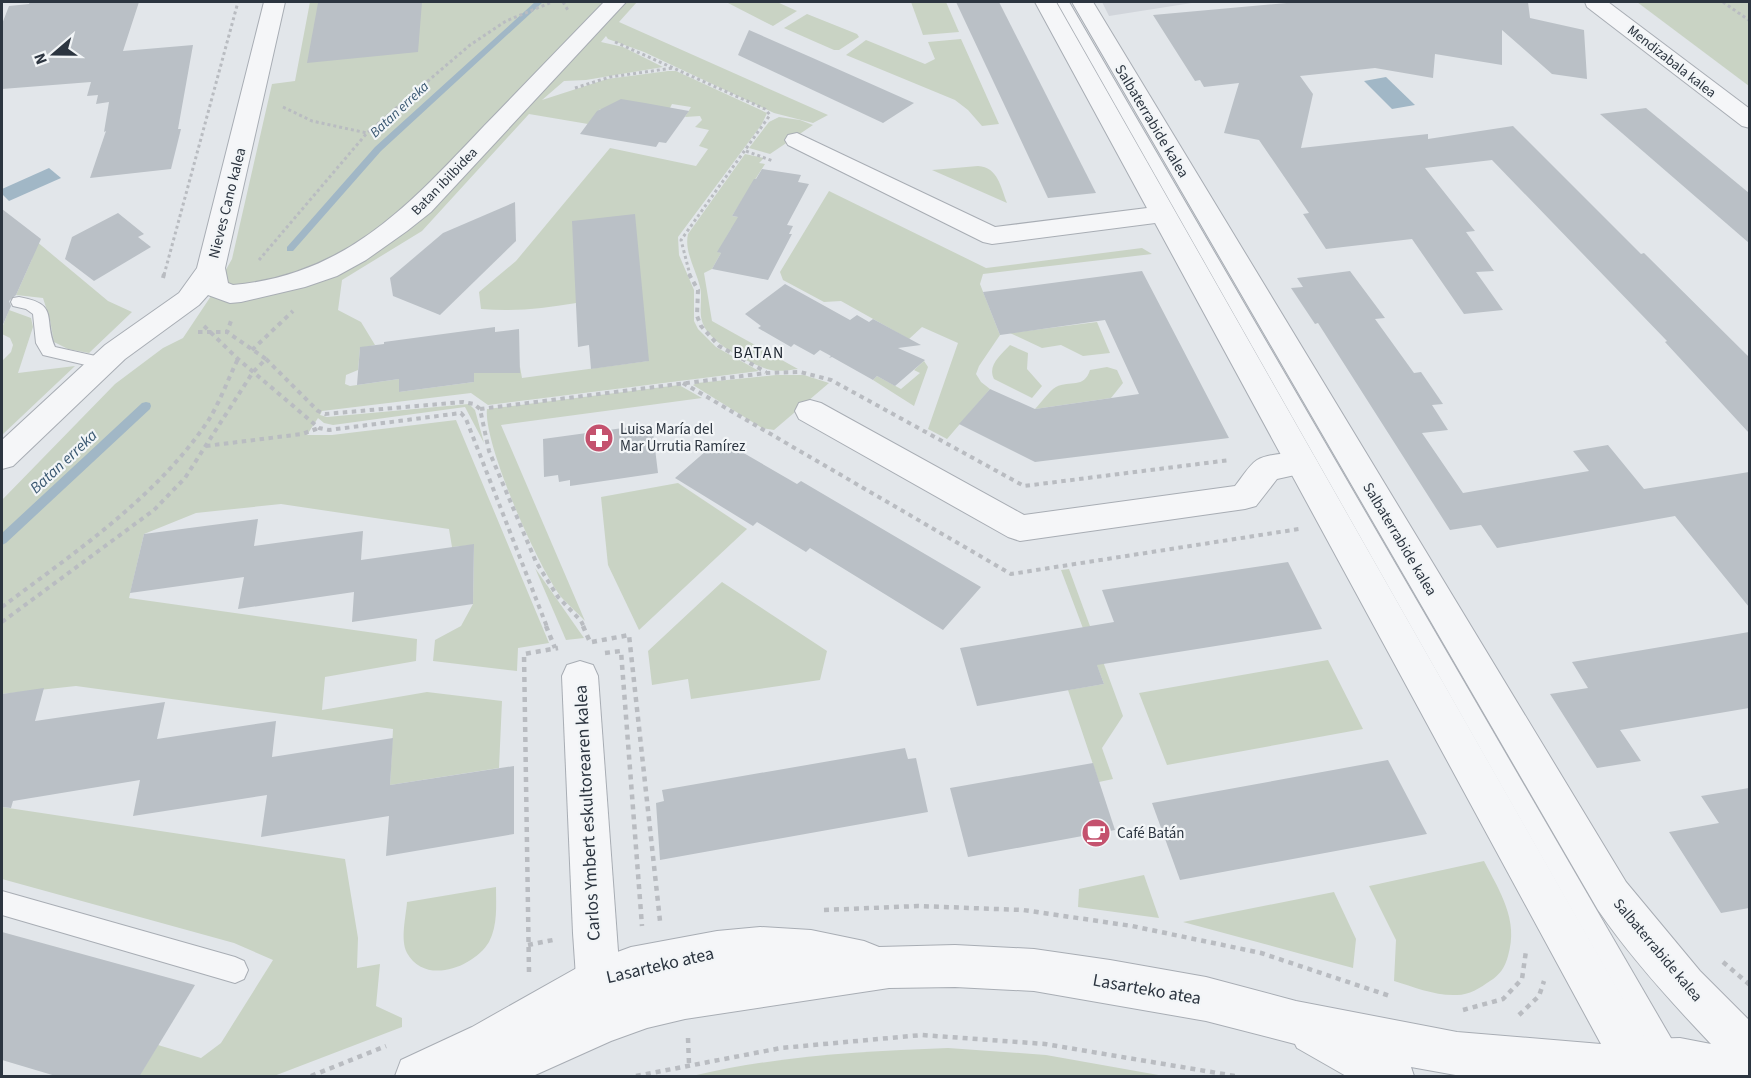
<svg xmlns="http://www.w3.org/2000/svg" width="1751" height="1078" font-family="'Source Sans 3',sans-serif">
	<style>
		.built { fill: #d1d5db }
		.green { fill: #c9d3c4; fill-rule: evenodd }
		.water { fill: #a1b7c6 }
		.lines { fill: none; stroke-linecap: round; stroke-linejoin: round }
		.stream { fill: #a1b7c6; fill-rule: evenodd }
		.building { fill: #bac0c6 }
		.service-casing { stroke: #a8adb4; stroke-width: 2 }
		.minor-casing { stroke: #a8adb4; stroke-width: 2 }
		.tertiary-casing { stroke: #a8adb4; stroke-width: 2 }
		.path-far2 { stroke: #b9bcc1; stroke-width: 3; stroke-dasharray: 3 3; stroke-linecap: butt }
		.path-far1 { stroke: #b9bcc1; stroke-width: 4; stroke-dasharray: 4.5 4.5; stroke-linecap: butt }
		.path { stroke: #b9bcc1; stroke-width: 4.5; stroke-dasharray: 5 5; stroke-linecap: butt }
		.service { fill: #f5f6f8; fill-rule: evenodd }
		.minor { fill: #f5f6f8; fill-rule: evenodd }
		.tertiary { fill: #f5f6f8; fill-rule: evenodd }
		.labels { text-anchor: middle; stroke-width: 4.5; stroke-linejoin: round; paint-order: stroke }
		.far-street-label { font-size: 14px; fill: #2c3540; stroke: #f2f5f7 }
		.far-water-label { font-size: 14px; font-style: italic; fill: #395771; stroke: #f2f5f7 }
		.street-label { font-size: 15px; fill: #2c3540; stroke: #f2f5f7 }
		.poi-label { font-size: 15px; fill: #2c3540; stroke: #f2f5f7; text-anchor: start }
		.neighbourhood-label { font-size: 16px; letter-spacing: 1.5px; fill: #1e2631; stroke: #f2f5f7 }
		.water-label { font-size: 16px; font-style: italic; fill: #395771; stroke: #f2f5f7 }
		.near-street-label { font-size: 18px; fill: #2c3540; stroke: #f2f5f7 }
	</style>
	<rect width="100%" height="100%" fill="#e2e6ea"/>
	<!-- built -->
	<path class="built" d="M1102,2H1198L1109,16Z"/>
	<!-- green -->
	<g class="green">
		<path d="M310,2H637L619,22L828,115L813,123L774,113L644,52L608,39L606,36L601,42L623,47L663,67L586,80L564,81L542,100L607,79L668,71H676L767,113L762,124L678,237L679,255L694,290V321L698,329L716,347L759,371L488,405L471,393L322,411L320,415L327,417L469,404L475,410L484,443L465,407L333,425L324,423L318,418L307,435H332L456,420L549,643L518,648L517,671L433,661L435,640L461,626L473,604L474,545L452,547L449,529L281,504L196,513L144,534L129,598L417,639L416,661L325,677L322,710L427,692L502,701L499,768L390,785L393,729L76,686L2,694V500L115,384L163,348L183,338L211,296L232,259L272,84L295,81ZM672,104L691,107L685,117L700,116L702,120L695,127L709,130L699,146L708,149L696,166L610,148L516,261L479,292L481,309C535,314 588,301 641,289L648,361L522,378L520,367L517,370L474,369V382L399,392V379L350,386L345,384L346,375L358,370L360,348L375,345L361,322L338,310L342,280L422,231L529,114L588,124L600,109L670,108Z"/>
		<path d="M728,2H777L797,11L773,26L728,3Z"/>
		<path d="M911,2H946L959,32L923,35Z"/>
		<path d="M1637,2H1749V86Z"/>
		<path d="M807,14L857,34L859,37L839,50H834L784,28Z"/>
		<path d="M961,39L999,124L982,126L968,110L955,100L846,55L866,40L925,64L935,59L928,42Z"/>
		<path d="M779,117L800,120L813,125L770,154L749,148L769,122Z"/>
		<path d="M745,154L764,158L759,163L765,164L732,216L742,218L735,230L731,229L718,252L721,253L712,269L704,273L712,321L798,369C790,370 779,372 771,370C751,365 710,343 703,324C698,312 703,299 700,287C696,269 684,252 688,234Z"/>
		<path d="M978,166C998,167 1001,188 1007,203L932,170Z"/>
		<path d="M829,191L986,268L1142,248L1152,254L983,274L980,284L1000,335L979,366L976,374L981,382L990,389L947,439L928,429L958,343L922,327L909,339L841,301L824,302L783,280L780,272Z"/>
		<path d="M30,236L108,301L132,312L89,353L68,349L54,342L50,320L43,298L16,295L32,259L2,262V244Z"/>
		<path d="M9,310L31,318L33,327L18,373L75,366L2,435V361L11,352L13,345L10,338L2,334V328Z"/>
		<path d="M1097,322L1110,353L1083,356L1061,345L1042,348L1010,333Z"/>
		<path d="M1010,345L1028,353L1027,369L1042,386L1032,398L994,379C987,365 1001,355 1010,345Z"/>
		<path d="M924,361L928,367L914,406L873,380L877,376L901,389L920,373L914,370Z"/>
		<path d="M1107,367L1117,370L1123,383L1111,398L1035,409C1041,403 1049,391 1056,387C1070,380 1084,389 1090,370Z"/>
		<path d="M776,375H804L829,383L774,430L762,428L693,385L697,383Z"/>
		<path d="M679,385L702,398L501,425L585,621C578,613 569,606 562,598C539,570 483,443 487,409Z"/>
		<path d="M678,483L747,529L639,630L608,565L601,497Z"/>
		<path d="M535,568L584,638L566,640Z"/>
		<path d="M1069,569L1123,716L1102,748L1113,779L1099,782L1068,690L1104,684L1061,570Z"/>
		<path d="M722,582L827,651L820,680L691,699L688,679L652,685L648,651Z"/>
		<path d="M1328,660L1363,729L1167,765L1139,693Z"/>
		<path d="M2,807L345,859L358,938L357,968L380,964L376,1006L402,1018V1027L274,1076H139L158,1045L201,1058L221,1043L273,960L234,943L2,879Z"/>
		<path d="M1484,861C1500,892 1519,920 1508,956C1505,967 1500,975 1490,981C1480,988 1469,995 1457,995C1435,996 1414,987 1394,981L1396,940L1369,886Z"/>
		<path d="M1144,875L1159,918L1078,907L1079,889Z"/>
		<path d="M496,887C496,905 498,925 489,942C474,967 425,986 407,953C400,939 406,917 407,902Z"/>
		<path d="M1334,892L1356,939L1353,968L1183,922Z"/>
		<path d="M948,1048L1046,1055L1164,1076H692C777,1056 862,1051 948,1048Z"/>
	</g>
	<!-- water -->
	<g class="water">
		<path d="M1386,77L1415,105L1392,109L1364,81Z"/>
		<path d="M49,168L61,178L9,201L2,194V189Z"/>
	</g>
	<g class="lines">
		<!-- stream -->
		<g class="stream">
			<path d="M535,2H543L381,151L293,251H287V247L375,147Z"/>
			<path d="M146,402L150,403L151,406L150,409L6,543L2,545V533L142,403Z"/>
		</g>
	</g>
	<!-- building -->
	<g class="building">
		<path d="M30,2H139L123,51L193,45L178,129H181L171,169L90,178L106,131L104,132L109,102L96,104L98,95L87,96L91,82L2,89V24L9,6L29,4Z"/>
		<path d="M337,2H422L418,52L307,63L318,3Z"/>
		<path d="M956,2H999L1096,193L1048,198Z"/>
		<path d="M1298,2H1528L1530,18L1584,30L1587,79L1552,74L1502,30V65L1435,54L1433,78L1375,68L1300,76L1313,94L1301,148L1428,134V139L1513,126L1641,254L1644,253L1749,357V433L1665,342L1667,341L1492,160L1425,168L1475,231L1466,232L1494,271L1476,272L1503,310L1464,314L1412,239L1326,249L1303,214L1309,213L1259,140L1224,133L1239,83L1204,87L1200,80L1195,81L1153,15Z"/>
		<path d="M749,30L815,59L914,103L883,123L738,55Z"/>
		<path d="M621,99L645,103L689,111L666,143L659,142L656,147L580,134L597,111Z"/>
		<path d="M1646,108L1749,193V243L1600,114Z"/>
		<path d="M762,169L801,175L798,182L809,184L787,225L793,226L789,234H792L768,280L712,269L721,253L717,252L738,217L732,216L754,179H756Z"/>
		<path d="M515,202L516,241L440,315L393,296L390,278L443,233Z"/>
		<path d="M2,209L41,239L16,295L9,301L11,306L2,327Z"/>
		<path d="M118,213L144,234L138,237L151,247L94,281L65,259L72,237Z"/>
		<path d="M635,214L649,361L591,369L589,345L578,347L572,221Z"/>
		<path d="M1142,271L1229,438L1035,462L959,424L990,389L1035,409L1139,394L1105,320L1000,335L983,292Z"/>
		<path d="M1350,271L1385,318L1375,319L1414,373L1421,372L1443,404L1432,405L1448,430L1422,433L1463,493L1589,471L1573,451L1608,445L1644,489L1749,472V607L1675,516L1497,548L1481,525L1450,530L1318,323L1315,324L1291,288L1303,287L1297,278Z"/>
		<path d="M785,284L850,320L857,315L869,322L873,319L921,345L898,348L925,360L895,386L877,376L873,380L832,357L829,358L831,356L820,350L814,355L794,344L791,347L758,328L761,326L745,314Z"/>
		<path d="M495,327V332L519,329L520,373H474V382L399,392V379L357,385L360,347L384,344V342Z"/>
		<path d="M652,424L658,473L570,486V480L559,482L558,475L544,477L543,439Z"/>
		<path d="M714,444L723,449L728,444L797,484L801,481L981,587L943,630L810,548L806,552L757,522L753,526L675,478Z"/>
		<path d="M258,519L254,546L363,531L361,560L474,544L473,604L352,622L354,592L238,609L244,577L130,593L144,534Z"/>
		<path d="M1288,562L1322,629L1097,665L1104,684L977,706L960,648L1114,622L1102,590Z"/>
		<path d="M1749,632V708L1620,730L1641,761L1597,768L1550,694L1588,688L1572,662Z"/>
		<path d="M44,688L35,721L165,702L157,739L276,721L272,757L393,738L390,785L514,766V834L386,856L389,816L261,837L267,795L133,816L140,780L13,801L11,808L2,807V694Z"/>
		<path d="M905,748L908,759L916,758L928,812L660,860L656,803L664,801L662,790Z"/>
		<path d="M1388,760L1427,834L1180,880L1152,803Z"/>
		<path d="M1093,763L1115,830L968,857L950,788Z"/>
		<path d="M1749,788V908L1721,913L1669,832L1719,823L1701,796Z"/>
		<path d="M2,932L195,985L139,1077H59L2,1060Z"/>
	</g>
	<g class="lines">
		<!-- service casing -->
		<g class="service-casing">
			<g id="service">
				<path d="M1057,2H1069L1693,1076H1666Z"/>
				<path d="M19,297C60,304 43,318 55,347L109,359L112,363L109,367L103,369L43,355L36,343L33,314L26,309L13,306L11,302L13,298Z"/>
				<path d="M2,891L235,957L244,961L248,970L244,979L235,983L2,915Z"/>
			</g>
		</g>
		<!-- minor casing -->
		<g class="minor-casing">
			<g id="minor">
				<path d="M264,2H285L225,268L228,283L233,285C347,275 410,204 484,126C524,85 564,43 604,2H626L431,212L407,231L366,260L337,276L305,287L241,302L230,303L208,295L199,305L125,359L13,466L2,469V440L105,345L179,293L197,268Z"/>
				<path d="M1585,2H1608L1750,109V128L1742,126L1587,7Z"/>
				<path d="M797,133L995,227L1163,206L1172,208L1176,214L1172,220L1163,222L992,244L983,242L788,145L785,140L788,135Z"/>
				<path d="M810,400L821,403L1024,515L1235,486C1241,479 1249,465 1257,460C1269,453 1300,451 1313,455L1318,463L1313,471L1277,479L1256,506L1245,509L1020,541L1008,537L799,419L795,411L799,403Z"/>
				<path d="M580,661L593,665L598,676L622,1006L615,1021L600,1028L585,1021L578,1006L573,933L562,676L567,665Z"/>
			</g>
		</g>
		<!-- tertiary casing -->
		<g class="tertiary-casing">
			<path id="tertiary" d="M1035,2H1056L1646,1039L1680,1038L1711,1044C1671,1002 1631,958 1598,910L1072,2H1093L1626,882L1700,971L1750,1021V1076H1461L1411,1067L1414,1076H1346L1297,1048L1295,1044L1206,1021L1034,991L955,987L889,988L685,1019L647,1028L611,1041L533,1076H395L401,1060L472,1027L582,965L631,947L717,931L760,927L811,930L864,941L879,947L955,945L1034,949L1110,960L1206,977L1296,1001L1457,1032L1601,1044Z"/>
		</g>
		<!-- path-far2 -->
		<g class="path-far2">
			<path d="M563,2L569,12"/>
			<path d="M1723,2L1750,21"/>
			<path d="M615,42L765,109L770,115L681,240L690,275"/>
			<path d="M575,88L610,77L673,68"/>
			<path d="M283,107L312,121L367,133"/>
			<path d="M746,151L773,161"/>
			<path d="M259,260L367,133L470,45L506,21L552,2"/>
			<path d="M164,275L238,2"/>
		</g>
		<!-- path-far1 -->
		<g class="path-far1">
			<path d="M689,274L698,290L697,316L701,326L719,346L766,372"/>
			<path d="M163,278L164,274"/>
			<path d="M204,326L238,359L319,428L329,430L461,413L466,419L547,627"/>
			<path d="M198,332H227"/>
			<path d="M252,350L293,311"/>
			<path d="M266,359L318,411L325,414L463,402L474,404L480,409L489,451L536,562L558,597L581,621L584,627"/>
			<path d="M683,383L1011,574L1299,529"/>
			<path d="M480,409L766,373L800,372L831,380L1024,486L1230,460"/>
			<path d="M206,446L302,434L319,428"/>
			<path d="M2,607C75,552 156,498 208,421C220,402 228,379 238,359"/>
			<path d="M2,622L154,510L185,478L253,372L266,359L227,332L231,321"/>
		</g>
		<!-- path -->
		<g class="path">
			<path d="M546,626L555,648"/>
			<path d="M583,626L590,642"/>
			<path d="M592,642L629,635L660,921"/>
			<path d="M605,653L621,651L642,926"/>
			<path d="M824,910L918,906L1023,910L1132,926L1261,953L1390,996"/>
			<path d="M528,945L553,940"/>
			<path d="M1723,962L1750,985"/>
			<path d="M529,972L524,654L558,648"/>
			<path d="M1463,1010L1503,999L1522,979L1526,951"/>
			<path d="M1519,1015L1539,996L1544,981"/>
			<path d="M688,1038L689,1064"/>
			<path d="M311,1076L386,1046"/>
			<path d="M636,1076L781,1048L922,1035L1045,1044L1235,1076"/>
		</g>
		<!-- service -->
		<use href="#service" class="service"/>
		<!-- minor -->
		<use href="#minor" class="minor"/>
		<!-- tertiary -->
		<use href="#tertiary" class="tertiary"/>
	</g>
	<!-- icons -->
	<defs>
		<g id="pharmacy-disc" transform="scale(1.5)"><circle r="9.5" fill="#c4526e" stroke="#f2f5f7"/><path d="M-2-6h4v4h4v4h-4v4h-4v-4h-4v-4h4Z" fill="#fff"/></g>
		<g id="cafe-disc" transform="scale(1.5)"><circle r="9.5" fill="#c4526e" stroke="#f2f5f7"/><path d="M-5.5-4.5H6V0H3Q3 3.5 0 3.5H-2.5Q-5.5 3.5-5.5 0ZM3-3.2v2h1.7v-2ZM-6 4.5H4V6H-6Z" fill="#fff"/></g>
	</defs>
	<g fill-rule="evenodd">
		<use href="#pharmacy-disc" x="599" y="438"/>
		<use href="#cafe-disc" x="1096" y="833"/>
	</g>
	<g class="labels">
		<!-- far-street labels -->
		<g class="far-street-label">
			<text transform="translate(1672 61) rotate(38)" y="5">Mendizabala kalea</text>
			<text transform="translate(444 181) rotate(-46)" y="5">Batan ibilbidea</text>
		</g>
		<!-- far-water labels -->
		<g class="far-water-label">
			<text transform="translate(399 109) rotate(-43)" y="5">Batan erreka</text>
		</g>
		<!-- street labels -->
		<g class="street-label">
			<text transform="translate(1152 121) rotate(59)" y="5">Salbaterrabide kalea</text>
			<text transform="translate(227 203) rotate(-76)" y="5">Nieves Cano kalea</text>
			<text transform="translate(1400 539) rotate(59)" y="5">Salbaterrabide kalea</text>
			<text transform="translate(1658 950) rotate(50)" y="5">Salbaterrabide kalea</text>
		</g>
		<!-- poi labels -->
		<g class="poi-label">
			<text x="620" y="434">Luisa María del<tspan x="620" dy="17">Mar Urrutia Ramírez</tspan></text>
			<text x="1117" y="838">Café Batán</text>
		</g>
		<!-- neighbourhood labels -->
		<g class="neighbourhood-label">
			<text x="759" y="358">BATAN</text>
		</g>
		<!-- water labels -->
		<g class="water-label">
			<text transform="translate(63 461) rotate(-43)" y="6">Batan erreka</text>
		</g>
		<!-- near-street labels -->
		<g class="near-street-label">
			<text transform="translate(587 813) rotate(-93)" y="6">Carlos Ymbert eskultorearen kalea</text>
			<text transform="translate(660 965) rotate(-13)" y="6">Lasarteko atea</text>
			<text transform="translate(1147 989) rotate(10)" y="6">Lasarteko atea</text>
		</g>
	</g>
	<!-- border -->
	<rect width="1751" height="1078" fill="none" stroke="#2c3540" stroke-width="6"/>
	<!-- north arrow -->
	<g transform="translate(54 54) rotate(250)" stroke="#f2f5f7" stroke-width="4.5" paint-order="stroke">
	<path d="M0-4.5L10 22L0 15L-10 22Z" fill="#2c3540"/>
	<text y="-9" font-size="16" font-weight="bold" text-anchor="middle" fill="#2c3540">N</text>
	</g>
</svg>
